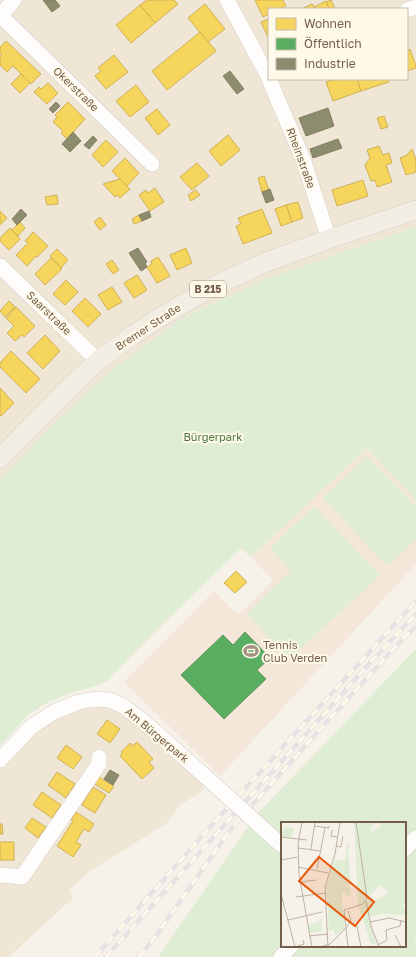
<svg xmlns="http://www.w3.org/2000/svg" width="416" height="957" font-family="'Golos Text',sans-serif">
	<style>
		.residential { fill: #efe6d6; fill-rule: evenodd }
		.commercial { fill: #f4e6d9 }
		.green { fill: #dfedd4; fill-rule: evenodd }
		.homes { fill: #f6d55c; stroke: #cfb157 }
		.public { fill: #5aae61; stroke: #62965a }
		.industry { fill: #8c8c6e; stroke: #857e63 }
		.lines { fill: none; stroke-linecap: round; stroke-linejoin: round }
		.minor-casing { stroke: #d5cfc7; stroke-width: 16 }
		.major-casing { stroke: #d5cec5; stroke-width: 20 }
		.minor { stroke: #fefdfc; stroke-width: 15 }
		.major { stroke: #f2eee4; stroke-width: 19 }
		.rail-casing { stroke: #e5e2e4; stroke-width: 4.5 }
		.rail { stroke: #fff9e9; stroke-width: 3; stroke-dasharray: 9; stroke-linecap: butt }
		.minor-bridge-casing { stroke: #d5cfc7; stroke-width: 16; stroke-linecap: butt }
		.minor-bridge { stroke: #fefdfc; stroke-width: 15 }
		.labels { text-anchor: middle; stroke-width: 4; stroke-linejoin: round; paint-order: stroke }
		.shield { fill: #fff9e9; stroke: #9e8c7a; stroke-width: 1 }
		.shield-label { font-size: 10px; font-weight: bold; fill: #745e4a }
		.street-label { font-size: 11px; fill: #745e4a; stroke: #fff9e9 }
		.park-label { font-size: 11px; fill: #4c7942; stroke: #fff9e9 }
		.poi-label { font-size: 11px; fill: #745e4a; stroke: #fff9e9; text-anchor: start }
		.inset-road { fill: none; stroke: #beb3a4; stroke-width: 1 }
		.view { fill: #e8590c; fill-opacity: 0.15; stroke: #e8590c; stroke-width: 2 }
		.inset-edge { fill: none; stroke: #745e4a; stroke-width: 2 }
	</style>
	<rect width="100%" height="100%" fill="#f6f2e9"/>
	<!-- residential -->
	<g class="residential">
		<path d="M0,0H416V227L266,279L184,317L114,368L54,424L0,480ZM269,9H407V79H269Z"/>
		<path d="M103,707L120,712L136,723L202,784L205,789L182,804L177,809L167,823L89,872L69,890L73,898L26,941L9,957H0V767L34,732L56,717L80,708Z"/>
	</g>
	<!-- commercial -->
	<path class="commercial" d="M367,448L416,500V564L220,776L124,682L214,591L238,615L273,581L251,557Z"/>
	<!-- green -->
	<g class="green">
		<path d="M416,227V500L367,448L251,557L241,548L153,634L107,681L96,686L71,693L50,701L29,714L0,746V480L54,424L114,368L184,317L266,279Z"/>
		<path d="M367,456L416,507V539L387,566L323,498Z"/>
		<path d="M314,506L380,575L290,659L247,614L291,571L270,548Z"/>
		<path d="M416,649V930L415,941H416V957H158L257,814ZM282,823H405V946H282Z"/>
	</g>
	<!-- homes -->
	<g class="homes">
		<path d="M147,0H174L178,4L155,23L140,5Z"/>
		<path d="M255,0H283L286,6L279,9H269V14L263,17Z"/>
		<path d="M331,0L335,9H329L326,2Z"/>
		<path d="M326,1L329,9H315L314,7Z"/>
		<path d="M205,4L225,29L208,42L188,18Z"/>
		<path d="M312,4L315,9H301Z"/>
		<path d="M140,5L155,23L131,43L116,25Z"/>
		<path d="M269,19V39L261,22Z"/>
		<path d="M200,32L216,51L167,90L152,71Z"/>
		<path d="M6,41L41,74L31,84L13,66L7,72L0,65V57L2,55L0,54V47Z"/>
		<path d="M410,49L416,66V68L407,71V51Z"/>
		<path d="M114,55L128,72L106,89L95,76L101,71L98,68Z"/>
		<path d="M21,74L30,83L20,93L11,84Z"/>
		<path d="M335,79H357L361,91L333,101L326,82Z"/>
		<path d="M357,79H389V82L361,91Z"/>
		<path d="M48,83L58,93L47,104L34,92L39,87L41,89Z"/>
		<path d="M136,85L149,102L130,117L116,101Z"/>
		<path d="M68,102L85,119L67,139L61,133L63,131L53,122L57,117L55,115Z"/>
		<path d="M157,109L170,125L158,135L145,118Z"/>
		<path d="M384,116L388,127L381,129L377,118Z"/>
		<path d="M228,135L240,150L221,166L209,151Z"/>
		<path d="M106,140L118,152L103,167L92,155Z"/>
		<path d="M379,146L383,155L389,153L392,163L386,165L392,182L377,187L375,180L371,181L365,165L370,158L367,150Z"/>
		<path d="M412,149L416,160V172L406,175L400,158L407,155Z"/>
		<path d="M125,158L139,173L127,186L112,171Z"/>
		<path d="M197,163L209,176L192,190L180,177Z"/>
		<path d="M264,176L269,190L262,192L258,178Z"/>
		<path d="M120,179L130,189L120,198L117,195L115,197L103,184Z"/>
		<path d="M363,180L368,196L337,206L332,190Z"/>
		<path d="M155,188L164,202L150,211L139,195L146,190L148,193Z"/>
		<path d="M196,190L200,195L191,201L188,195Z"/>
		<path d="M57,195L58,204L47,205L45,197Z"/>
		<path d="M298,202L303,218L292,222L286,205Z"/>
		<path d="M286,205L292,222L281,226L275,209Z"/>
		<path d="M262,209L272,233L243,244L236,226L241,224L238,218Z"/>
		<path d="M0,211L7,218L0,225Z"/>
		<path d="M139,215L142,221L134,224L132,219Z"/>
		<path d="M100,217L106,225L100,230L94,222Z"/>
		<path d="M20,222L25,228L18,236L12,230Z"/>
		<path d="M10,228L20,239L9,250L0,241V238Z"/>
		<path d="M33,232L48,246L37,257L36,256L27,266L16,255L28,243L25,241Z"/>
		<path d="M186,248L192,263L177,270L170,255Z"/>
		<path d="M57,249L68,260L61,268L50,256Z"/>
		<path d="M158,257L170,276L157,283L147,267L152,264L151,261Z"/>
		<path d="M51,258L62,269L45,285L35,274Z"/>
		<path d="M112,260L119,270L113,274L106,264Z"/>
		<path d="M137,275L147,290L134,298L124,283Z"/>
		<path d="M66,280L78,292L65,305L53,294Z"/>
		<path d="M112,287L122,302L108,310L98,295Z"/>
		<path d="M85,298L101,314L88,327L72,311Z"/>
		<path d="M9,301L15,307L5,317L0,311Z"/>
		<path d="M16,307L35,326L24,337L22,335L15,341L7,333L14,326L6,318Z"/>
		<path d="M45,335L60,351L43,369L27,353Z"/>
		<path d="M11,351L40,379L26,393L0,367V363Z"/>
		<path d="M0,388L14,403L1,416H0Z"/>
		<path d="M236,571L247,582L235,593L224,583Z"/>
		<path d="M107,720L120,729L110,743L97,734Z"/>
		<path d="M137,742L153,759L149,762L154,768L142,779L120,756L122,754L121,752L130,743L132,746Z"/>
		<path d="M66,745L82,757L73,769L57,758Z"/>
		<path d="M57,772L75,784L66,798L48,785Z"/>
		<path d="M97,776L114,786L109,793L93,783Z"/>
		<path d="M93,787L106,795L95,813L82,805Z"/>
		<path d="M42,792L61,805L52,818L33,805Z"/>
		<path d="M76,812L94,824L89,832L84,829L76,842L81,845L73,857L57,846L73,821L71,820Z"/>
		<path d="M32,818L46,827L38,838L25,828Z"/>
		<path d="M0,824H2L3,834H0Z"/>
		<rect x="0" y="842" width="14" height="18"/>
	</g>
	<!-- public -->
	<path class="public" d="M245,632L270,658L257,670L266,679L224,719L181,675L223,635L233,645Z"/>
	<!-- industry -->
	<g class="industry">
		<path d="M43,0H55L60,6L52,12Z"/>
		<path d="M230,71L244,89L237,94L223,76Z"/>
		<path d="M56,102L60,106L53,113L49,109Z"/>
		<path d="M328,108L334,126L306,136L299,118Z"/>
		<path d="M73,132L81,141L70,152L62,144Z"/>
		<path d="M93,136L97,140L89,149L84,145Z"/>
		<path d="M338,139L342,148L313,158L310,149Z"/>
		<path d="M270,189L274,200L266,203L262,192Z"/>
		<path d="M21,209L27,215L17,225L12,219Z"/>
		<path d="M149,211L151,217L142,221L139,215Z"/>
		<path d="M138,248L147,262L145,263L147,267L141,271L129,253Z"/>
		<path d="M110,770L119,775L113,785L104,779Z"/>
	</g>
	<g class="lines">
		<!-- minor casing -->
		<g class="minor-casing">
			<g id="minor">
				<path d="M227,0L269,78"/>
				<path d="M407,10L416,7"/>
				<path d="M0,15L152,164"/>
				<path d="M0,16L14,0"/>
				<path d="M269,79L303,159L329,239"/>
				<path d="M0,266L98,361"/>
				<path d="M0,760L31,727L54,712L79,702L95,699L110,700L123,706L142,720L206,777"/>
				<path d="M257,823L279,843L282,845"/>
				<path d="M405,849L416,838"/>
				<path d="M0,875L22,877L99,764V757"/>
				<path d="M281,957L291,946"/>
			</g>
		</g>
		<!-- major casing -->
		<g class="major-casing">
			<path id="major" d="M0,458L72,385L98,361L133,335L161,317L214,286L264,263L329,239L416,210"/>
		</g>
		<!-- minor -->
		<use href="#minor" class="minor"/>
		<!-- major -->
		<use href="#major" class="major"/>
		<!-- rail casing -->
		<g class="rail-casing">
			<g id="rail">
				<path d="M95,957L220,816L416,601"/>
				<path d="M106,957L369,664L416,614"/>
				<path d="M139,957L156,936L230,830L306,745L397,645L416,626"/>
			</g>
		</g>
		<!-- rail -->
		<use href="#rail" class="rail"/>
		<!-- minor-bridge casing -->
		<g class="minor-bridge-casing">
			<path id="minor-bridge" d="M206,777L257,823"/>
		</g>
		<!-- minor-bridge -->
		<use href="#minor-bridge" class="minor-bridge"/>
	</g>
	<!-- icons -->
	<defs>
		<g id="stadium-bare" transform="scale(1.2)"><path d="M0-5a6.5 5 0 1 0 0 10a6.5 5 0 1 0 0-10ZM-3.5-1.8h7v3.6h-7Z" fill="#a29282" stroke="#fff9e9" stroke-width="2.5" paint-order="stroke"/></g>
	</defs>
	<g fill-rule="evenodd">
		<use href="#stadium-bare" x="251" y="651"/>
	</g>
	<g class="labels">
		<!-- shield labels -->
		<rect class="shield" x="190" y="281" width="36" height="16" rx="3"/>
		<g class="shield-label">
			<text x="208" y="293">B 215</text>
		</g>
		<!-- street labels -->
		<g class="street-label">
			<text transform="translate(76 89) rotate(44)" y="4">Okerstraße</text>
			<text transform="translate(301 158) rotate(70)" y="4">Rheinstraße</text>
			<text transform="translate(49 313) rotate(44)" y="4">Saarstraße</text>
			<text transform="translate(148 327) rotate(-33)" y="4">Bremer Straße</text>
			<text transform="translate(157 735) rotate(40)" y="4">Am Bürgerpark</text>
		</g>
		<!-- park labels -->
		<g class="park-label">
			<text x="213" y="441">Bürgerpark</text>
		</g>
		<!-- poi labels -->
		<g class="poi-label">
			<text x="263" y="649">Tennis<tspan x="263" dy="13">Club Verden</tspan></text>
		</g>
	</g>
	<!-- overview -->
	<g transform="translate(281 822)">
		<rect width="125" height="125" fill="#f6f2e9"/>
		<path d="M73,0H94L89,7L91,10L100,3L98,0H125V80L122,83L125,93L102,92L88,95L95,122H90L91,125L77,83ZM99,63L108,71L92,79L88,75ZM4,5L13,6L10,16L0,14ZM66,22H69L67,30L70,58L69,63L62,64H69L70,73L65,74V69L61,71L63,107L55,114L52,108L48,109L45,64L54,38H64ZM38,96H41V109L28,111L27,103L38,100Z" fill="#dfedd4" fill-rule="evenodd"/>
		<path class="inset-road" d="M21,0L17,22L18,53L31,125M33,4L48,6V4M51,8L50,14L56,15M0,15L26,18M55,24L60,25L62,14M17,26L40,29M30,27L34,0M0,38L16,35M17,45L47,51M36,47L44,6M19,60L35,58M0,72L14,125M15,75L44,71M85,79L90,104L98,125M7,98L41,90M89,100L108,96L125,100M76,104L80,125M114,113L120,125M28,114L47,112M97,123L106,118L105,108L119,104L120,98M14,125L23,122L22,118M39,125L49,122L64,107L70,99L67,89M47,125L44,65L54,32L59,0M67,125L63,88L82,82L86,76L75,0"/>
		<path class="view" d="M38,35L93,80L74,104L18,59Z"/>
		<rect width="125" height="125" class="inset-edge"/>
	</g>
	<!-- legend -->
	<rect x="268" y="8" width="140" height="72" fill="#fff9e9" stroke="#c7bba9"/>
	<rect x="276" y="18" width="20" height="12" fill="#f6d55c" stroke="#c7bba9"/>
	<text x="304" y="28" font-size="12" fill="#745e4a">Wohnen</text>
	<rect x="276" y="38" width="20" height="12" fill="#5aae61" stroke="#c7bba9"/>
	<text x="304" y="48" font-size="12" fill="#745e4a">Öffentlich</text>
	<rect x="276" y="58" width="20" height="12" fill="#8c8c6e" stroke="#c7bba9"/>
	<text x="304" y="68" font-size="12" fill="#745e4a">Industrie</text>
</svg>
